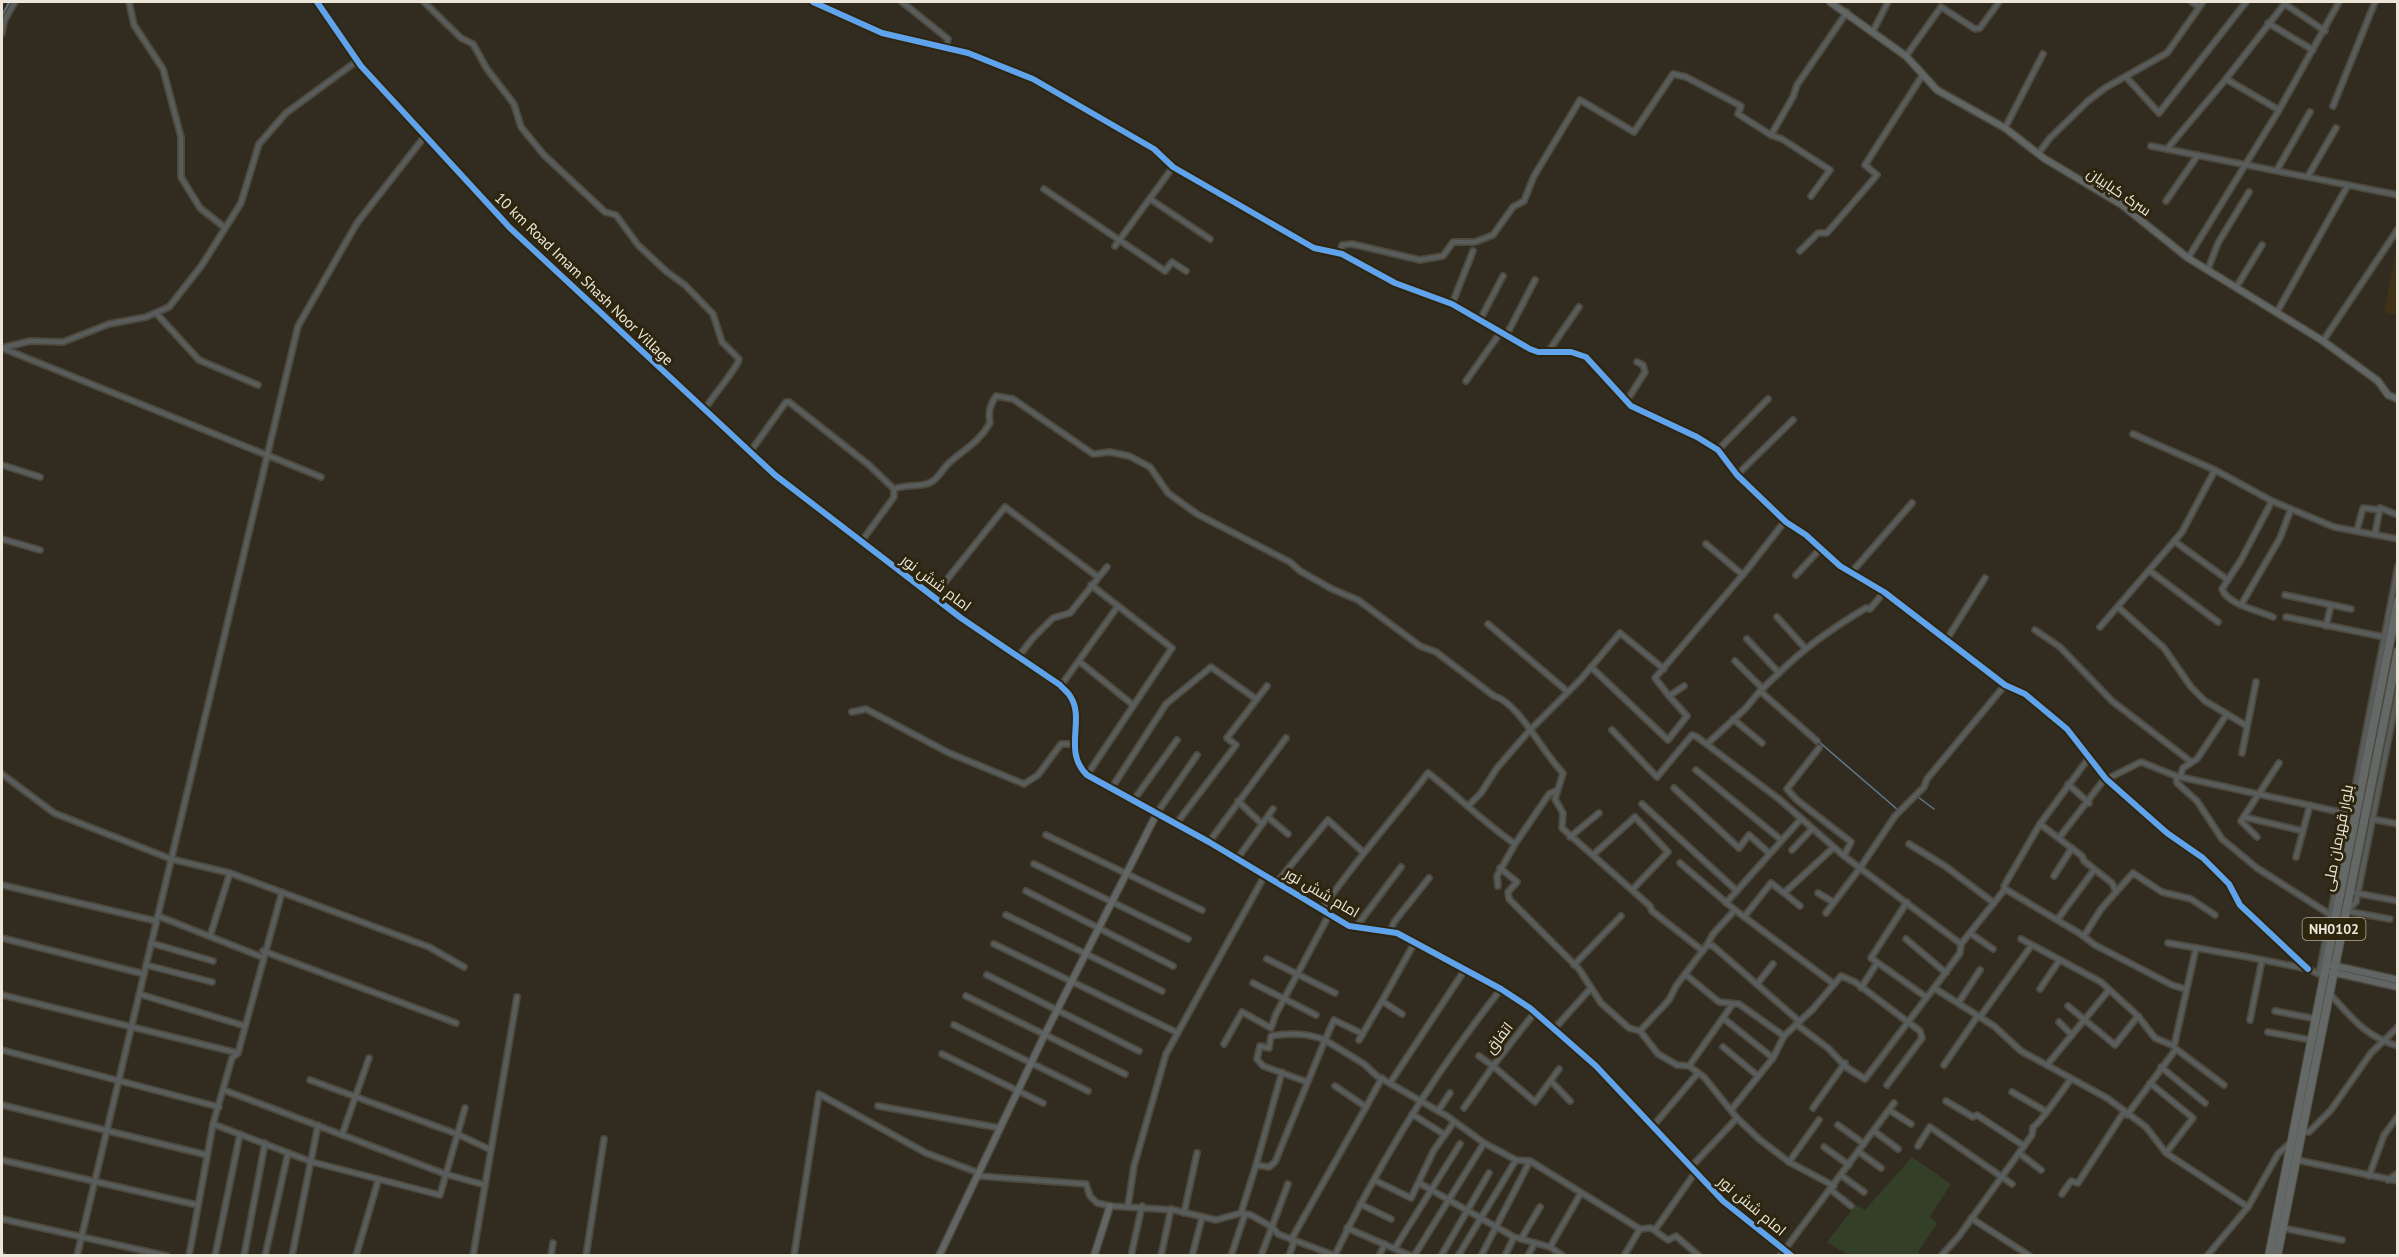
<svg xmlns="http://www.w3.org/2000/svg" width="2399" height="1257" font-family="'PT Sans',Cairo,sans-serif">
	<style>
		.built { fill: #3e3316 }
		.green { fill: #343f27 }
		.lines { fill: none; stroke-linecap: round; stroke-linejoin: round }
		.stream { stroke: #60788d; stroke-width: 1.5 }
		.canal { stroke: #60788d; stroke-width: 5 }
		.street-casing { stroke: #4d493e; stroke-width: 8 }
		.secondary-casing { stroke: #4d493e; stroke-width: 9 }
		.highway-casing { stroke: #4d493e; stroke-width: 10 }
		.street { stroke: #585c5a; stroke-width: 4.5 }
		.secondary { stroke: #616564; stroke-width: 6 }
		.highway { stroke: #646866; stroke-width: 8 }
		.cycleway-casing { stroke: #2e250e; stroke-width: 10 }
		.cycleway { stroke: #60a3ed; stroke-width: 6 }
		.labels { text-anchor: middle; stroke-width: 6; stroke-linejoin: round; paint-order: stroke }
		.shield { fill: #2e250e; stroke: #b2ac9b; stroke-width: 1.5 }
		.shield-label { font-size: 14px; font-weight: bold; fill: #ebe6d8 }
		.street-label { font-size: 15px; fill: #ebe6d8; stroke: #2e250e }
	</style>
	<rect width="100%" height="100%" fill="#312c1f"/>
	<!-- built -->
	<path class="built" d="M2397,246V315L2384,312Z"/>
	<!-- green -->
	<path class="green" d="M1912,1157L1951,1184L1930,1216L1937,1224L1918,1252L1921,1255H1848L1827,1242L1856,1205L1865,1210Z"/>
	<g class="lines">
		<!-- stream -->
		<g class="stream">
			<path d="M1818,741L1898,810"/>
			<path d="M1918,797L1934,809"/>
		</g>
		<!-- canal -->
		<path class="canal" d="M2,19L11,2"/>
		<!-- street casing -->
		<g class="street-casing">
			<g id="street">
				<path d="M129,2L134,25L163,69L181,137V177L200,208L224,227"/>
				<path d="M424,2L461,38L473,44L487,69L514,104L521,127L544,155L605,212L616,215L638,245L667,272L685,285L713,314L722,342L739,359C739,366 711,398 705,409"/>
				<path d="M813,2L882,33L968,53L1033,79L1154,149L1173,167L1314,248L1342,254L1395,283L1452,304L1530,349L1538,352H1571L1586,357L1631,406L1697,437L1718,450L1737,475L1786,522L1806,535L1840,566L1884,592L2005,685L2025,694L2067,729L2106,779L2167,833L2203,858L2229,884L2240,905L2308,969"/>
				<path d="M902,2L948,39L946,48"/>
				<path d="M2192,2L2199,7"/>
				<path d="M2285,4L2325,31"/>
				<path d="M2268,23L2313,50"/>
				<path d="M1873,31L1888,2"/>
				<path d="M2,33L4,21L15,2"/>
				<path d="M1906,56L1941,7L1975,29L1980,28L1999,2"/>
				<path d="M2126,77L2159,113L2246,2"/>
				<path d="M2226,79L2279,110"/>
				<path d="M2333,106L2375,2"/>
				<path d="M2005,128L2043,54"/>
				<path d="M2151,146L2398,195"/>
				<path d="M2167,149L2226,79L2286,2"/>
				<path d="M2038,154L2050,138L2088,101L2105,88L2167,53L2203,2"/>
				<path d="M2277,170L2310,112"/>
				<path d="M2308,176L2336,128"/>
				<path d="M1044,189L1165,271L1172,262L1186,271"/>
				<path d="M1811,196L1830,170L1782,139L1771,135L1793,97L1797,85L1847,12"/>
				<path d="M1150,199L1210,239"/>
				<path d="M2166,201L2198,155"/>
				<path d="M1115,246L1173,167"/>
				<path d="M1800,251L1818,233H1827L1877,175L1865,165L1922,76"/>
				<path d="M1340,254L1342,245L1352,244L1420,260L1443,256L1453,242H1475L1493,235L1513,207L1524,201L1534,176L1580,100L1634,132L1673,74L1686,77L1741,106L1738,114L1771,135"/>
				<path d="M2188,258L2279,110L2339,2"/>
				<path d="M2208,269L2218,243L2249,192"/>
				<path d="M2237,286L2262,245"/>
				<path d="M1452,304L1473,251"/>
				<path d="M2277,312L2348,185"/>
				<path d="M156,313L199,360L258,385"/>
				<path d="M1481,318L1503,276"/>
				<path d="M1506,336L1535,280"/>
				<path d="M2323,341L2398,229"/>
				<path d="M2,348L30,341L63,342L109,324L146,317L169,307L202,265L241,203L259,144L286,113L357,61"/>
				<path d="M2,348L321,477"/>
				<path d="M1548,352L1579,307"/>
				<path d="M1466,381L1500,333"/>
				<path d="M1626,402L1645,372L1643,365L1637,362"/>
				<path d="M2133,434L2215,470L2272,501L2334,527L2398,539"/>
				<path d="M1718,450L1768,399"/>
				<path d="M750,452L786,402H789L869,465L894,489"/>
				<path d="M2,465L40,477"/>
				<path d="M1737,475L1793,420"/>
				<path d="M2272,501L2241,560L2222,589C2228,605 2258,610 2273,617"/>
				<path d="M2357,530L2363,508L2379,510"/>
				<path d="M2375,534L2380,508L2398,515"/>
				<path d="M2,539L40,550"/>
				<path d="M2174,541L2228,580"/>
				<path d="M861,542L894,497V489C905,484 915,487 926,484C937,482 942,469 950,462C965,449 980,441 990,423C988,412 990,405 996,396L1013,399L1093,454L1110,452L1129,456L1150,467L1168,493L1197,514L1290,562L1300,571L1332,589L1358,600L1420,646L1436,652L1494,696C1519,703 1542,752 1563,773L1555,799L1563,813L1562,828L1650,906L1652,911L1703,951"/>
				<path d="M1706,544L1743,575"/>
				<path d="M2150,571L2218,622"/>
				<path d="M1851,573L1912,503"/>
				<path d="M1796,575L1821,548"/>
				<path d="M2285,595L2351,609"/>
				<path d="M933,597L1005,507L1098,577"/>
				<path d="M2241,605L2280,538L2291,509"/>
				<path d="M2118,607L2164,648L2191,687L2205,701L2247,726"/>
				<path d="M1777,617L1805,648"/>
				<path d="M2286,617L2384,637"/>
				<path d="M1488,624L1568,692"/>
				<path d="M2326,626L2331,605"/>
				<path d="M2100,627L2182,532L2215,470"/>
				<path d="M2035,630L2060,647L2112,701L2190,761"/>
				<path d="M1747,639L1779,673C1805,647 1834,627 1866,608L1870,609L1884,592"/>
				<path d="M1947,639L1985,578"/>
				<path d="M1018,657L1033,638L1053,618L1070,613L1107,567"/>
				<path d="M1735,661L1763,689"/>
				<path d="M1080,662L1133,705"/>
				<path d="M1591,667L1668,740L1687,716L1669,696L1684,686"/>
				<path d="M1779,673L1760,691L1817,741"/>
				<path d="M1060,687L1118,606"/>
				<path d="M1669,696L1655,678L1746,571L1785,521"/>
				<path d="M852,712L866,709L949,753L1024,784L1038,775L1061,744H1074"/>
				<path d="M1733,719L1762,743"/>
				<path d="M1612,730L1657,777L1692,735L1697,737L1779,799L1844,856L1961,944"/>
				<path d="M1707,744L1745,709L1760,691"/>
				<path d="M1819,748L1787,789L1797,800L1851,842L1844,856"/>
				<path d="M2242,753L2256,682"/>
				<path d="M1696,770L1780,839"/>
				<path d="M2,774L54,813L171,859L230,873L429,947L464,967"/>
				<path d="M1087,775L1172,648L1091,585"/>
				<path d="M2176,776L2177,783L2197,801L2222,839L2257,868L2331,915"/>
				<path d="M2180,777L2183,768L2197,759L2227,714"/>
				<path d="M2068,784L2089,803"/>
				<path d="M1674,788L1739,848L1749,835L1769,853"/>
				<path d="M1111,789L1166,704L1211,667L1256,699"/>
				<path d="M1133,801L1177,740"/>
				<path d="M1238,801L1262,824"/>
				<path d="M1642,804L1737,891"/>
				<path d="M1469,805L1481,793L1497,768L1529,731L1581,679L1620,633L1664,669"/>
				<path d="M1157,813L1197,755"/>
				<path d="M1268,817L1288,834"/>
				<path d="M2244,817L2303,831"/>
				<path d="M2372,819L2398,824"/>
				<path d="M1176,824L1236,745L1227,738L1267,686"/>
				<path d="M2040,824L2082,856L2084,861L2112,883L2116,892"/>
				<path d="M1046,835L1202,910"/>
				<path d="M1570,837L1599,813"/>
				<path d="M2257,837L2241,821L2279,763"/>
				<path d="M2059,838L2103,781L2141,762L2176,776L2349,814"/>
				<path d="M1209,842L1286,738"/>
				<path d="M1515,844L1549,794L1555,791"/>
				<path d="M1909,844L1945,866L1994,903"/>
				<path d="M1792,850L1811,830"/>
				<path d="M1594,854L1635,817L1668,852L1633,889"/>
				<path d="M2296,857L2310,805"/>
				<path d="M1237,859L1273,809"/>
				<path d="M1680,863L1735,910L1834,984"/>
				<path d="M1034,864L1188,939"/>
				<path d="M1500,868L1517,882L1508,892L1509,899L1579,969L1601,1003L1629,1028L1640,1031L1658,1054L1677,1065L1689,1066L1704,1077L1737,1118L1759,1139L1789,1162L1834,1186"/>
				<path d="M2054,876L2072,848"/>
				<path d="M1277,882L1328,820L1364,853"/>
				<path d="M2,885L156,921"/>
				<path d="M2005,889L2079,933L2095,945L2172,985L2185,989"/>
				<path d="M1026,891L1173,966"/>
				<path d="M1784,893L1800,906"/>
				<path d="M1818,893L1833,902"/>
				<path d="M2356,893L2398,901"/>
				<path d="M1907,902L1871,958L1926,997"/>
				<path d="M1726,903L1800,820"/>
				<path d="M1322,909C1354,862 1393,819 1428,773C1458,796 1484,823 1515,844L1497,876L1498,886"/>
				<path d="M2346,911L2356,902L2398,692"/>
				<path d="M2346,911L2390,919"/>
				<path d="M1826,913L1860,868L1895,816L1924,787L1927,779L2005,685"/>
				<path d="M1006,915L1162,991"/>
				<path d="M158,916L262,957"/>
				<path d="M1744,917L1771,883L1784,893L1833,848"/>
				<path d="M2057,920L2094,870"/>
				<path d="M1358,928L1359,923L1401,867"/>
				<path d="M1390,932L1394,922L1429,878"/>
				<path d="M1970,933L1993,949"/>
				<path d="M210,936L230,873"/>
				<path d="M2084,936L2101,909L2133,873L2162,892L2191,899L2215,915"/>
				<path d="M2,938L144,974"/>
				<path d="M1906,939L1946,973"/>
				<path d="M2021,939L2101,982L2138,1016L2155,1038L2174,1046L2196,948"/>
				<path d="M151,943L213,961"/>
				<path d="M2168,943L2248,957L2308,969L2319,974"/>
				<path d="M994,944L1178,1033"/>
				<path d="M1707,945L1713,934L1735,910"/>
				<path d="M263,951L456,1023"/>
				<path d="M1267,959L1335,993"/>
				<path d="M146,965L212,982"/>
				<path d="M1574,965L1621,916"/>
				<path d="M1685,974L1719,1002L1739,1004L1784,1036"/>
				<path d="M2319,974L2398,566"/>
				<path d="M987,975L1139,1051"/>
				<path d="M1253,983L1316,1015"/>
				<path d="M1757,984L1773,964"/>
				<path d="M1861,988L1877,963"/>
				<path d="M1934,988L1960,953L1961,944L2005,889L2004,886L2040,824L2088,759"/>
				<path d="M2040,989L2059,961"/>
				<path d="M139,994L245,1026"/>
				<path d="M2330,994C2352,1018 2366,1037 2398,1046"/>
				<path d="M2,995L238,1053"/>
				<path d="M966,996L1125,1074"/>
				<path d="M1959,1002L1980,970"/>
				<path d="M2068,1006L2115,1045L2138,1016"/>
				<path d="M2275,1011L2316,1019"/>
				<path d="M1402,1014L1382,1001L1415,942"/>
				<path d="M1980,1017L2031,946"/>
				<path d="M1723,1018L1773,1058"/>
				<path d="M2250,1020L2262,960"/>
				<path d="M2059,1022L2071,1034"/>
				<path d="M1796,1024L1828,1048L1846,1067L1865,1079L1908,1022L1920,1031L1922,1038L1887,1085"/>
				<path d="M954,1025L1088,1091"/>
				<path d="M1555,1028L1591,988"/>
				<path d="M1640,1031L1669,1000L1676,986L1707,945L1713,946L1799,1021"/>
				<path d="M2268,1032L2311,1040"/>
				<path d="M1363,1034L1334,1020L1325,1040L1364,1064L1377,1076L1447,1116L1484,1143L1516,1160L1530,1161L1481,1256"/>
				<path d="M1359,1040L1382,1001"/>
				<path d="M1224,1044L1242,1012L1271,1028L1276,1014L1330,913"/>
				<path d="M1723,1047L1758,1076"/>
				<path d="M2176,1049L2224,1085"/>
				<path d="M2,1050L219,1107"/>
				<path d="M942,1054L1043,1103"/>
				<path d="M1479,1056L1493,1066L1535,1012"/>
				<path d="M1944,1065L1977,1017"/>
				<path d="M2047,1065L2109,990"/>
				<path d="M1689,1066L1732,1005"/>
				<path d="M2161,1067L2205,1103"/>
				<path d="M310,1080L457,1134L491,1150"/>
				<path d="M1551,1081L1570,1101"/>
				<path d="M1390,1083L1464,971"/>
				<path d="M2150,1083L2193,1118L2166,1153"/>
				<path d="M1335,1086L1366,1107L1382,1078"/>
				<path d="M224,1090L445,1174L485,1185"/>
				<path d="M2012,1092L2047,1112"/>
				<path d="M1946,1101L1973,1117L1977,1115L2024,1146"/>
				<path d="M2,1105L207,1155"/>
				<path d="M878,1106L1000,1128"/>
				<path d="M1464,1108L1493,1066L1535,1102L1559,1069"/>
				<path d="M1813,1108L1845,1063"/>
				<path d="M1731,1110L1773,1058L1784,1036L1813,1009L1841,976L1855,982L1908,1022L1934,988L1994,1026L2021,1051L2107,1098L2146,1127L2166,1153L2248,1207"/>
				<path d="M1889,1110L1911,1124"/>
				<path d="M1438,1111L1450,1093"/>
				<path d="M1412,1114L1445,1135"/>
				<path d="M2127,1115L2176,1049"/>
				<path d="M213,1124L312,1162L440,1195L465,1108"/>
				<path d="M1654,1125L1698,1073"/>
				<path d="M1838,1125L1864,1144"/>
				<path d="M1874,1131L1898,1149"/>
				<path d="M2302,1131L2309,1132L2331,1110L2371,1053L2398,1027"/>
				<path d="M342,1135L369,1058"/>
				<path d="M1918,1146L1930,1127L2012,1184"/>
				<path d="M1824,1147L1849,1165"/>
				<path d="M1859,1152L1881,1168"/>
				<path d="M2019,1153L2041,1170"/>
				<path d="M2,1160L197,1205"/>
				<path d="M2297,1160L2398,1181"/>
				<path d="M1530,1161L1640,1229L1651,1228L1668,1240L1676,1236L1699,1256"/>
				<path d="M1789,1162L1819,1120"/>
				<path d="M1256,1165L1282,1072"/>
				<path d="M1691,1167L1737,1118"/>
				<path d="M978,1176L1086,1184L1090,1196L1097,1203L1110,1206L1174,1210L1216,1220L1241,1213L1251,1215L1272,1227L1278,1234L1336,1256"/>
				<path d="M1842,1176L1864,1192"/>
				<path d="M2369,1176L2384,1135L2398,1116"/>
				<path d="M1374,1180L1411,1198L1434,1150L1454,1122"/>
				<path d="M2388,1180L2398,1173"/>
				<path d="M1419,1183L1514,1237L1550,1247L1563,1256"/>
				<path d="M1831,1190L1851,1206"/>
				<path d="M2062,1194L2071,1181L2078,1183L2124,1112"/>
				<path d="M1360,1204L1391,1219"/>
				<path d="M1128,1206L1134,1166L1166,1054L1265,875"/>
				<path d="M1184,1213L1197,1153"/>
				<path d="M1241,1213L1256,1165L1269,1167L1275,1162L1325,1040C1306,1033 1292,1033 1271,1036L1269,1048L1260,1046L1257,1059L1263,1066L1307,1082"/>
				<path d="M1971,1218L2030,1256"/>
				<path d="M2,1219L167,1256"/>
				<path d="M1347,1228L1411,1256"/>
				<path d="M2283,1228L2342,1240"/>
				<path d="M1655,1230L1692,1177L1698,1174"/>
				<path d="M1521,1239L1540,1207"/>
				<path d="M1291,1240L1366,1107"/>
				<path d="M1550,1247L1581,1193"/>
				<path d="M1395,1248L1460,1144"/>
				<path d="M2,1255L3,1256"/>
				<path d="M1335,1255C1380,1161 1436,1071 1501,989"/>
				<path d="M77,1256L298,326L357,223L425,136"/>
				<path d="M189,1256L213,1124L232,1058L238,1053L282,892"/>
				<path d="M215,1256L240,1134"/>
				<path d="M244,1256L265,1143"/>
				<path d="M265,1256L288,1153"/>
				<path d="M292,1256L318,1125"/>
				<path d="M356,1256L378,1181"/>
				<path d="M473,1256L517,997"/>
				<path d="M551,1256L553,1243"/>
				<path d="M586,1256L604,1139"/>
				<path d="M794,1256L819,1094L926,1153L979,1173"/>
				<path d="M1131,1256L1142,1206"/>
				<path d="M1161,1256L1171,1209"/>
				<path d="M1192,1256L1202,1218"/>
				<path d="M1231,1256L1245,1214"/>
				<path d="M1261,1256L1288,1184"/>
				<path d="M1289,1256L1294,1242"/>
				<path d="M1379,1256L1385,1244"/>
				<path d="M1414,1256L1484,1143"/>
				<path d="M1441,1256L1489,1173"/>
				<path d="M1458,1256L1516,1160"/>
				<path d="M1505,1256L1514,1237"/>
				<path d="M1528,1256L1534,1244"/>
				<path d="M1624,1256L1640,1229"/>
				<path d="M1780,1256L1894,1103"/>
				<path d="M1941,1256L1959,1236L2032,1135L2033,1127C2039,1125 2064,1088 2071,1079"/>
				<path d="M2207,1256L2248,1207L2278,1154L2291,1142"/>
			</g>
		</g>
		<!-- secondary casing -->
		<g class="secondary-casing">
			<g id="secondary">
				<path d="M317,2L361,66L510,228L775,475L961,618L1060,685C1063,689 1068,692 1070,696C1086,719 1062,751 1087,775L1209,842L1349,926L1397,933L1501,989L1530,1008L1596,1066L1723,1201L1792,1256"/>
				<path d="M1830,2L1906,56L1937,90L2005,128L2045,159L2122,205L2188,258L2323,341L2378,381L2388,395L2398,399"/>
				<path d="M2331,965L2398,980"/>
				<path d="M2332,972L2398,987"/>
				<path d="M939,1256L1044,1036L1157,813"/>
				<path d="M1094,1256L1110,1206"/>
			</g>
		</g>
		<!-- highway casing -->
		<g class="highway-casing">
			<g id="highway">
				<path d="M2269,1256L2398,601"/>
				<path d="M2277,1256L2398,651"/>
			</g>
		</g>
		<!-- street -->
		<use href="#street" class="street"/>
		<!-- secondary -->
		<use href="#secondary" class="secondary"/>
		<!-- highway -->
		<use href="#highway" class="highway"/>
		<!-- cycleway casing -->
		<g class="cycleway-casing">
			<g id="cycleway">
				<path d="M317,2L361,66L510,228L775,475L961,618L1060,685C1063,689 1068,692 1070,696C1086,719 1062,751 1087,775L1209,842L1349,926L1397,933L1501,989L1530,1008L1596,1066L1723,1201L1792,1256"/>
				<path d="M813,2L882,33L968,53L1033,79L1154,149L1173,167L1314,248L1342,254L1395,283L1452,304L1530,349L1538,352H1571L1586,357L1631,406L1697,437L1718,450L1737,475L1786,522L1806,535L1840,566L1884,592L2005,685L2025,694L2067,729L2106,779L2167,833L2203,858L2229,884L2240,905L2308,969"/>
			</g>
		</g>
		<!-- cycleway -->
		<use href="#cycleway" class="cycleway"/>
	</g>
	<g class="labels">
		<!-- shield labels -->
		<rect class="shield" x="2302.5" y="918" width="63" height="22" rx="4.5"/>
		<g class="shield-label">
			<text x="2334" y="934">NH0102</text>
		</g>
		<!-- street labels -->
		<g class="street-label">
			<text transform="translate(2119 192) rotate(34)" y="5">سرک کبابیان</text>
			<text transform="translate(584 279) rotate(44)" y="5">10 km Road Imam Shash Noor Village</text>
			<text transform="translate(936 583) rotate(37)" y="5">امام شش نور</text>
			<text transform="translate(2338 838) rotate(-79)" y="5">بلوار قهرمان ملی</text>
			<text transform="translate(1322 893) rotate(30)" y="5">امام شش نور</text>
			<text transform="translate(1499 1038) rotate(-52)" y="5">اتفاق</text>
			<text transform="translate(1752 1206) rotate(40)" y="5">امام شش نور</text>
		</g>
	</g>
	<!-- border -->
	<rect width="2399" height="1257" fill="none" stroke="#ebe6d8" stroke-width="6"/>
</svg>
